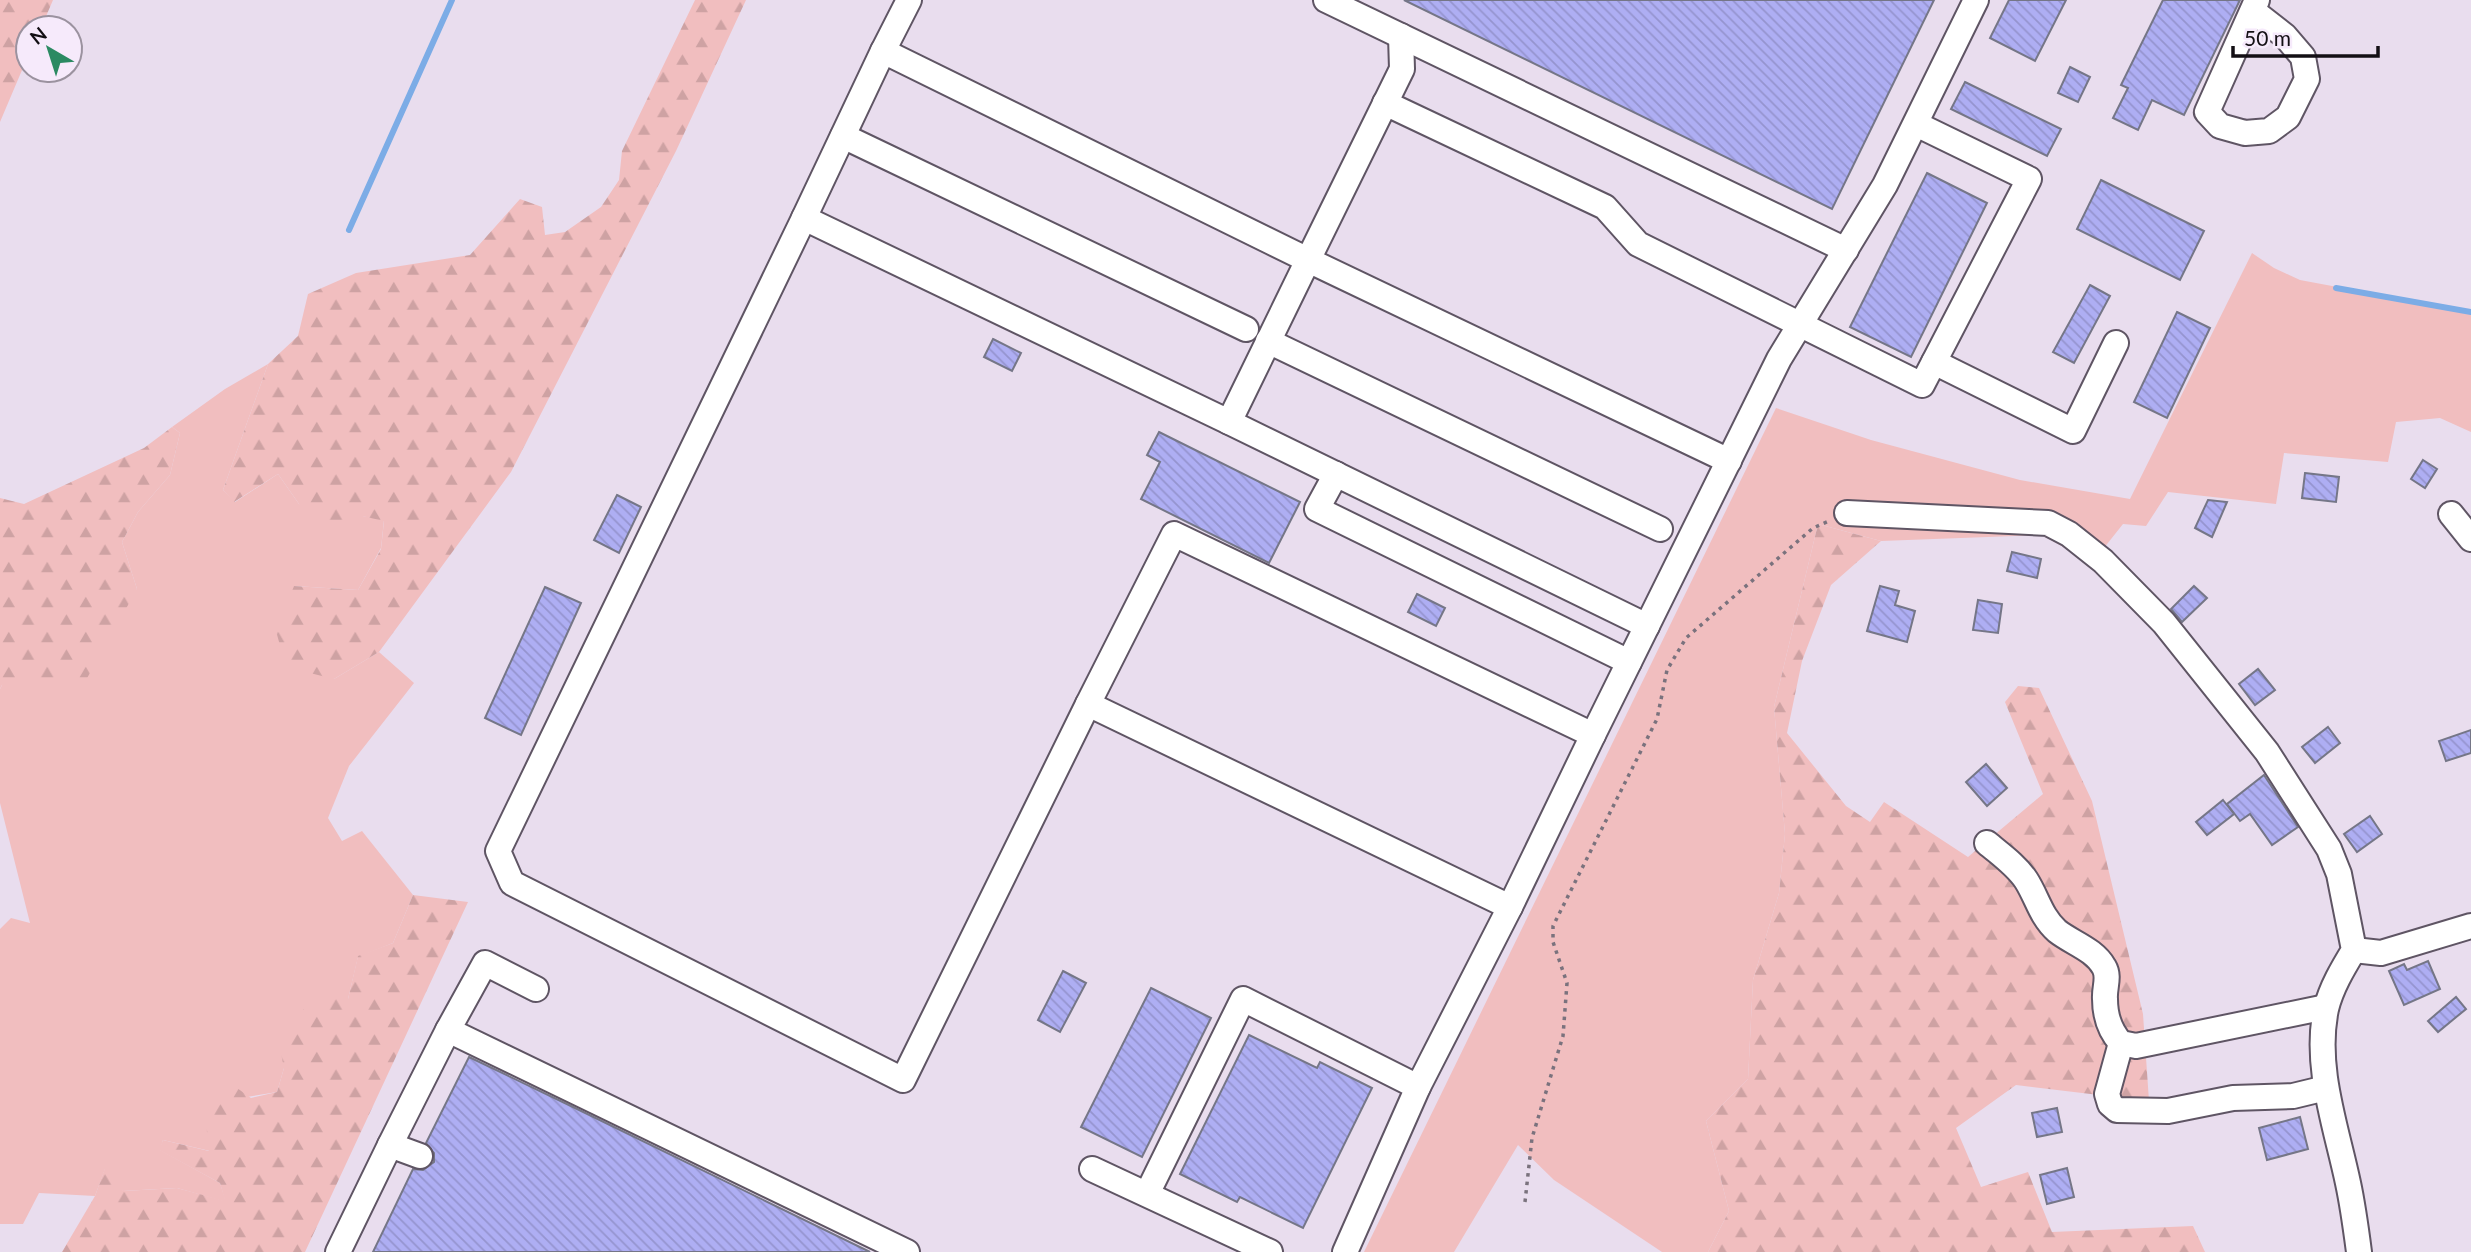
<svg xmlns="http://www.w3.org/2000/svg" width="2471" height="1252" font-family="Lato,sans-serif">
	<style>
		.grass { fill: #f1bebf }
		.forest { fill: url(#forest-firs) }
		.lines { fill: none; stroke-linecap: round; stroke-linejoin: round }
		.stream { stroke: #7cace6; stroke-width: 6 }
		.building { fill: url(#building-back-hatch); stroke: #757687; stroke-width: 2 }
		.minor-casing { stroke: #5f5564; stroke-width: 28 }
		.path { stroke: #7a727d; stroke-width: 3.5; stroke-dasharray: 3.5 5; stroke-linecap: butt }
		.minor { stroke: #fff; stroke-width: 24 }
	</style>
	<defs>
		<pattern id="forest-firs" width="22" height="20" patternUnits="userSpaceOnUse" patternTransform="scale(1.75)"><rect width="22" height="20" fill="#f1bebf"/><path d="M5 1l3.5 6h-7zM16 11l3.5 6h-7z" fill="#cea2a3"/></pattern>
		<pattern id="building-back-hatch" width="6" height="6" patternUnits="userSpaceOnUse" patternTransform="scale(1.75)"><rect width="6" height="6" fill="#aeaef3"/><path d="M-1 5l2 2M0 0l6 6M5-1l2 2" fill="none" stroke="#9594cf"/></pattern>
	</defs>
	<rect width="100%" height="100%" fill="#e9ddee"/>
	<!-- grass -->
	<g class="grass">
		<path d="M2252,253L2274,268L2300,280L2471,312V432L2440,418L2396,422L2388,462L2284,453L2276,504L2168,492L2146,526L2123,524L2092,563L2042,535L1881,541L1818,524L1774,707L1785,834L1779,893L1753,980L1748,1079L1706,1121L1729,1211L1708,1252H1662L1554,1180L1518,1145L1454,1252H1364L1776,408L1871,440L2020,480L2130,499Z"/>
		<path d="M268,364L223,490L235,502L278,474L299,504L384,520L381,548L358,590L294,586L334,679L379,652L414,683L349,766L328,818L342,841L362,831L413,895L393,943L358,957L348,999L284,1068L277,1092L205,1104L210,1151L163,1140L160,1150L220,1183L226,1202L177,1188L123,1191L105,1169L95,1196L39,1193L23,1224H0V929L11,918L30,923L0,803V689L2,685L137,589L122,542L138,512L170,475L180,433L172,427L225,389Z"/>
	</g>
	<!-- forest -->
	<g class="forest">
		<path d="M0,0H53L41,28H28V56L0,122Z"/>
		<path d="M695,0H746L676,151L511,472L379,652L334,679L286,667L276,631L294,586L358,590L381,549L384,521L362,516L328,529L299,504L278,474L234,502L223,490L268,364L298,336L308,294L356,273L470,255L520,199L542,207L545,235L565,232L601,207L619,180L622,151Z"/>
		<path d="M172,427L180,433L170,475L138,512L122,542L137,589L86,680L2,685L0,689V498L24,504L144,448Z"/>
		<path d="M1818,524L1881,541L1831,585L1802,661L1787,733L1846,806L1870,822L1884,802L1968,857L2043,794L2005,702L2018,686L2039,688L2092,801L2143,1014L2149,1101L2016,1085L1956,1128L1981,1187L2028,1172L2052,1232L2193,1226L2205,1252H1708L1729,1211L1706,1121L1748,1079L1753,980L1779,893L1785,834L1774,707Z"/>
		<path d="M413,895L468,902L305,1252H62L95,1196L105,1168L120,1174L123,1191L177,1188L225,1201L220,1183L159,1150L163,1140L209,1151L204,1104L215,1091L230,1083L251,1098L277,1092L284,1068L278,1039L315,996L348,999L358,956L393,943Z"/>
	</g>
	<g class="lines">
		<!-- stream -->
		<g class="stream">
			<path d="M349,230L452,0"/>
			<path d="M2336,288L2471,312"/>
		</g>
	</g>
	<!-- building -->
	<g class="building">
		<path d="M1404,0H1934L1832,209Z"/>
		<path d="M2009,0H2066L2035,61L1990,38Z"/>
		<path d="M2163,0H2240L2184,115L2152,100L2138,130L2113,118L2128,88L2121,85Z"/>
		<path d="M2070,67L2090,77L2078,102L2058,93Z"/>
		<path d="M1965,82L2061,129L2047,156L1951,109Z"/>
		<path d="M1927,173L1987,203L1911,357L1850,327Z"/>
		<path d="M2101,180L2204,231L2180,280L2077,229Z"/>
		<path d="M2090,285L2110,296L2074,363L2053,352Z"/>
		<path d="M2177,312L2210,328L2167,418L2134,402Z"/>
		<path d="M993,339L1021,353L1012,371L984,357Z"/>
		<path d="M1159,432L1300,502L1269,563L1141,499L1160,462L1147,455Z"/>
		<path d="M2423,460L2437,469L2425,488L2411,479Z"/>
		<path d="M2305,473L2339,477L2336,502L2302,498Z"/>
		<path d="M617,495L641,507L619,553L594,540Z"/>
		<path d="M2208,500L2227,502L2212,537L2195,528Z"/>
		<path d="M2012,552L2041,559L2037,578L2007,571Z"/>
		<path d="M1880,586L1899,591L1895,605L1915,611L1907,642L1867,631Z"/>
		<path d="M2194,586L2207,598L2182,622L2171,609Z"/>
		<path d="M545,587L581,603L521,735L485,718Z"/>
		<path d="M1417,594L1445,608L1436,626L1408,612Z"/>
		<path d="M1978,600L2002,604L1998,633L1973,630Z"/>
		<path d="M2258,669L2275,690L2255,705L2239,684Z"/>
		<path d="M2328,727L2340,743L2315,763L2302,747Z"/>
		<path d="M2471,730V753L2446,761L2439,741Z"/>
		<path d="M1986,764L2007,788L1987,806L1966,782Z"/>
		<path d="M2264,775L2298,827L2272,845L2250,814L2240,821L2227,804Z"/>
		<path d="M2223,800L2234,814L2207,835L2196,822Z"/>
		<path d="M2370,816L2382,834L2357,852L2344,834Z"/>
		<path d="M2428,961L2440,989L2404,1005L2389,971L2404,964L2407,970Z"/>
		<path d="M1063,971L1086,983L1060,1032L1038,1020Z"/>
		<path d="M1151,988L1211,1018L1142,1157L1081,1127Z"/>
		<path d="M2456,997L2466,1009L2438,1032L2428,1021Z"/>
		<path d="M1249,1035L1317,1068L1320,1062L1372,1088L1303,1228L1240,1197L1237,1202L1180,1174Z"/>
		<path d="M469,1057L573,1107L870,1252H373L413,1169L423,1170L434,1162V1153L426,1143Z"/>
		<path d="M2057,1108L2062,1132L2037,1137L2032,1113Z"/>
		<path d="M2300,1117L2308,1149L2267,1160L2259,1128Z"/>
		<path d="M2067,1168L2074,1197L2047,1204L2040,1175Z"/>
	</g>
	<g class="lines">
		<!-- minor casing -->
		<g class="minor-casing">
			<g id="minor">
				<path d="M909,0L883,51L1308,260L1402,69L1401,36"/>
				<path d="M1326,0L1846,250"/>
				<path d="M2253,11L2285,36L2303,57L2307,79L2288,117L2269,131L2245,133L2220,126L2207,112L2257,0"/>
				<path d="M883,51L804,218L1229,422L1308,260L1729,461"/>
				<path d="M1385,103L1605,207L1638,244L1922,385L2029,179L1916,124"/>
				<path d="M843,136L1246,329"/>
				<path d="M804,218L498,851L512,883L903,1080L1088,704"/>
				<path d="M1268,341L1660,529"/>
				<path d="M1934,362L2073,431L2116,343"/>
				<path d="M1229,422L1647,626"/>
				<path d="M1336,474L1317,509L1629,662"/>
				<path d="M1847,513L2048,523L2069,534L2103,561L2164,623L2267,752L2329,849L2339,874L2354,950C2343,968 2331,988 2326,1009C2314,1067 2336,1126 2348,1183C2353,1206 2356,1229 2359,1252"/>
				<path d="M2451,514L2471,539"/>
				<path d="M1987,843C2000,854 2016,865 2026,880C2037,897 2041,917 2057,931C2072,943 2094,949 2104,967C2110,977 2104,988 2105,999C2105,1016 2110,1031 2121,1043L2136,1046L2326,1007"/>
				<path d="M1510,907L1088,704L1174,534L1593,735"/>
				<path d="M2354,950L2381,953L2471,926"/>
				<path d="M536,989L485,963L448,1030L907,1252"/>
				<path d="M2121,1043L2107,1094L2110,1104L2117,1110L2168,1111L2233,1098L2293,1096L2326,1088"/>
				<path d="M1418,1087L1510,907L1593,735L1779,359L1885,185L1976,0"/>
				<path d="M420,1156L390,1145L448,1030"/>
				<path d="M1092,1169L1270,1252"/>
				<path d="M1147,1194L1243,999L1418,1087L1345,1252"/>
				<path d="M338,1252L390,1145"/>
			</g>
		</g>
		<!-- path -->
		<path class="path" d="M1525,1202L1532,1138L1563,1036L1567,983L1553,942V926L1657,719L1667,670L1686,638L1813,528L1829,521"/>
		<!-- minor -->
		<use href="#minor" class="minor"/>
	</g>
	<!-- north arrow -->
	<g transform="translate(49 49) rotate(321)"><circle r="33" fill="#f6eafb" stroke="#9b929f" stroke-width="2"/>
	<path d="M0-5L12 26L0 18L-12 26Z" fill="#2b8a62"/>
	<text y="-10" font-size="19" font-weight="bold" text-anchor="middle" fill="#130f14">N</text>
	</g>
	<!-- scale -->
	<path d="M2233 46v10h145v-10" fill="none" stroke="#130f14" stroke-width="3.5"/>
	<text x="2244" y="46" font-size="21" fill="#130f14" stroke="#f6eafb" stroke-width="5" paint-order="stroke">50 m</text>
</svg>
